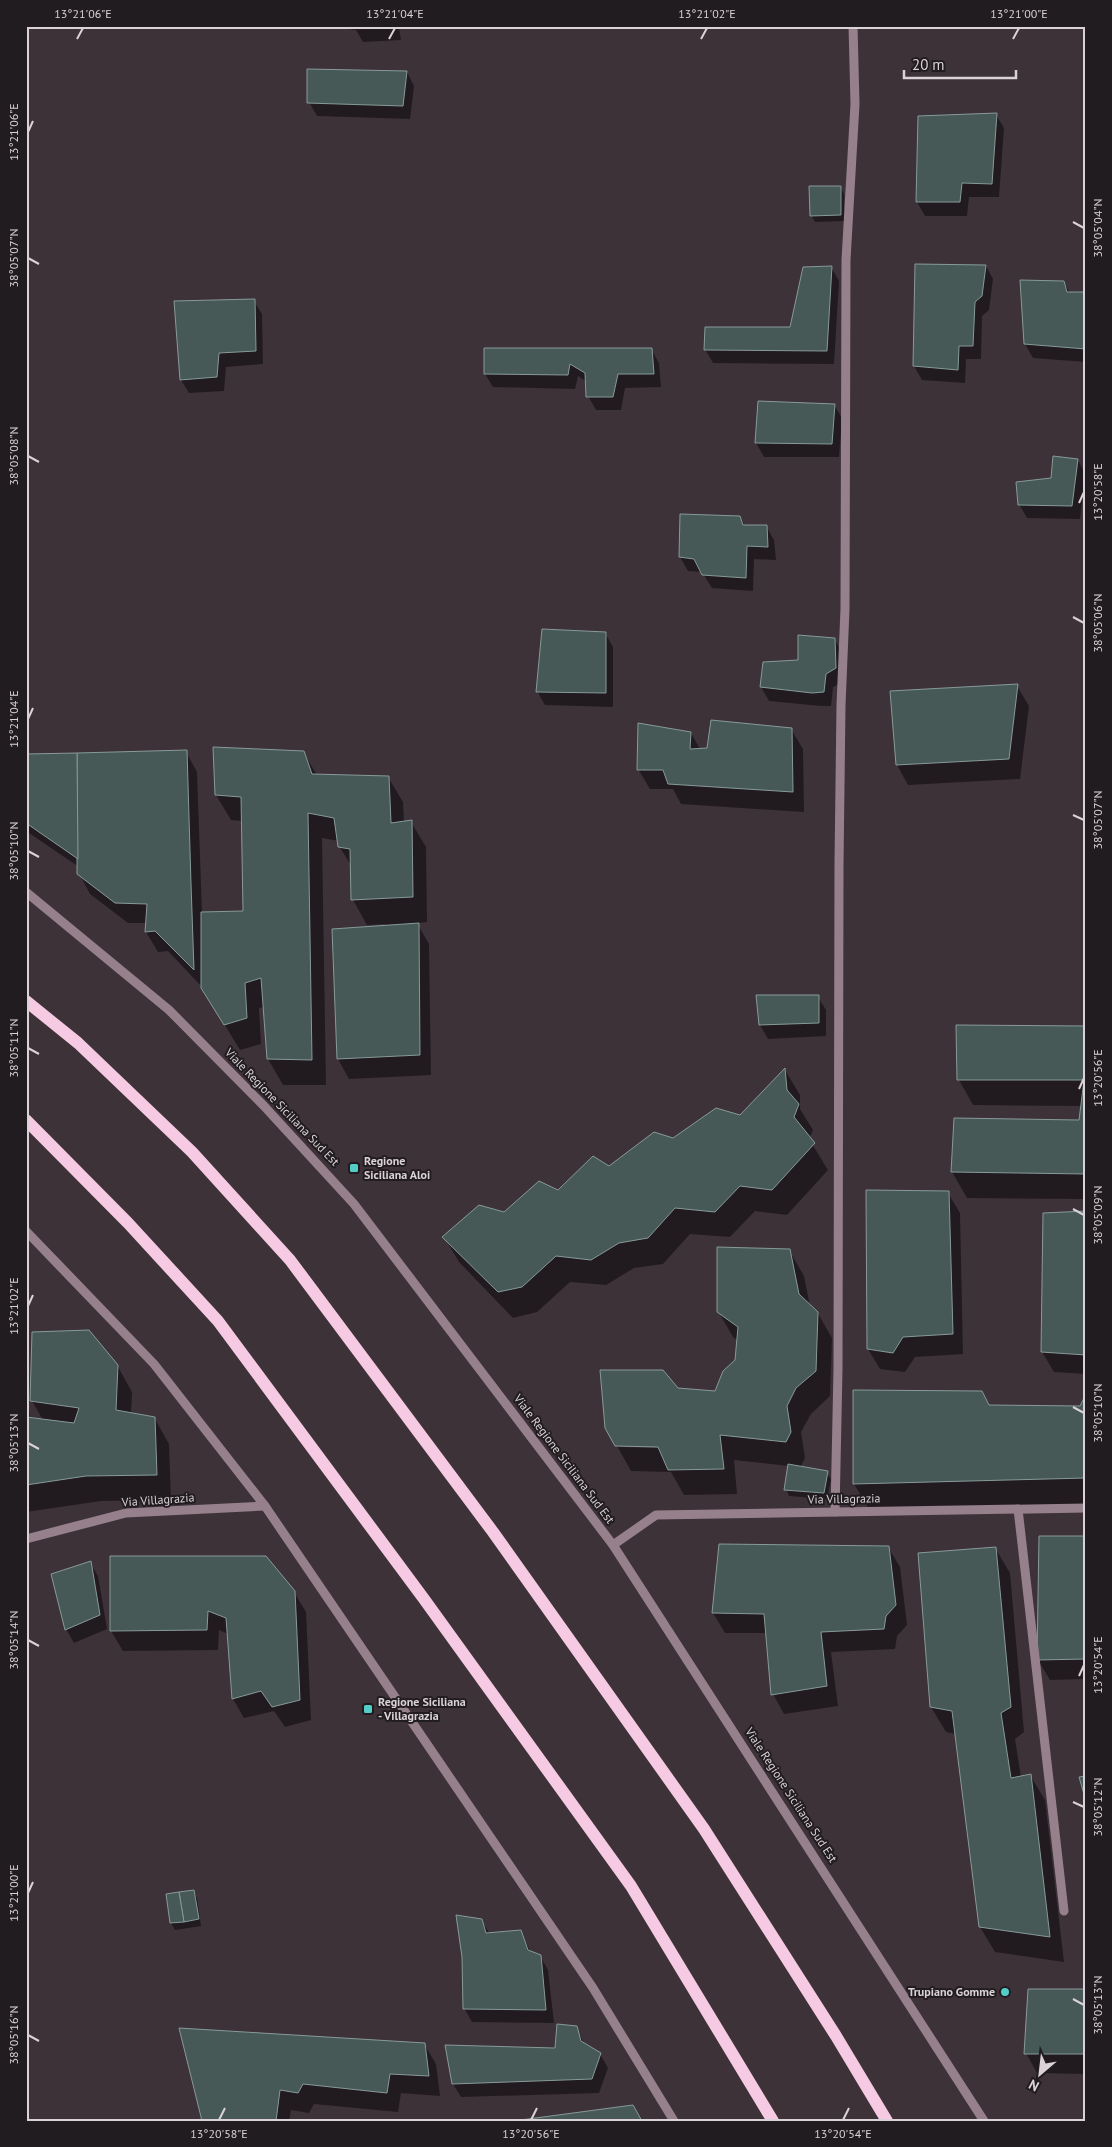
<svg xmlns="http://www.w3.org/2000/svg" width="1112" height="2147" font-family="'PT Sans',sans-serif">
	<style>
		.shadow { fill: #0007; fill-rule: evenodd }
		.building { fill: #475957; stroke: #879a99 }
		.lines { fill: none; stroke-linecap: round; stroke-linejoin: round }
		.minor { stroke: #96808c; stroke-width: 9 }
		.major { stroke: #f6cae3; stroke-width: 12 }
		.ticks { fill: none; stroke: #dad2d6; stroke-width: 2 }
		.poi-dot { fill: #54cdc7; stroke: #211c1f; stroke-width: 2 }
		.labels { text-anchor: middle; stroke-width: 4; stroke-linejoin: round; paint-order: stroke }
		.street-label { font-size: 12px; fill: #dad2d6; stroke: #211c1f }
		.poi-label { font-size: 12px; font-weight: bold; fill: #dad2d6; stroke: #211c1f; text-anchor: start }
		.neatline { fill: none; stroke: #dad2d6; stroke-width: 2 }
		.ticks-label { font-size: 12px; text-anchor: middle; fill: #dad2d6 }
	</style>
	<rect width="100%" height="100%" fill="#3e3239"/>
	<!-- shadow -->
	<g class="shadow">
		<path d="M326,26H409V28H399L401,40L363,42L356,30Z"/>
		<path d="M407,72L414,86L410,119L317,116L309,102Z"/>
		<path d="M996,115L1004,128L999,197H969L967,216H925L917,202L919,117Z"/>
		<path d="M840,187L844,194V221L815,222L811,215Z"/>
		<path d="M986,266L993,279L989,310L982,316L981,359H966L965,383L922,380L914,366Z"/>
		<path d="M831,267L839,281L834,364L713,363L705,349L791,329Z"/>
		<path d="M1064,282L1070,293H1086V362L1033,358L1025,344Z"/>
		<path d="M254,301L262,314L263,364L226,367L224,391L189,393L181,380Z"/>
		<path d="M651,349L659,363L661,387L625,388L621,410H596L588,396L587,382L578,376L575,389L493,387L485,374Z"/>
		<path d="M759,402L834,405L842,418L839,457H764L756,443Z"/>
		<path d="M1078,460L1085,474L1080,519L1027,518L1019,504Z"/>
		<path d="M740,517L745,526H766L774,540L776,560L754,559L753,591L712,588L702,572L688,571L680,557Z"/>
		<path d="M605,633L613,647V707L545,705L537,691Z"/>
		<path d="M835,640L842,653L844,682L833,687L831,706H821L769,701L761,687L799,661Z"/>
		<path d="M1017,686L1029,706L1020,779L908,785L897,765Z"/>
		<path d="M791,729L803,749L804,812L681,804L673,789H650L638,769L691,733L700,749Z"/>
		<path d="M186,752L197,772L202,913L244,912L242,821L231,820L216,795L303,752L317,775L388,777L403,802L404,823L411,822L426,847L427,922L417,923L429,944L431,1075L349,1079L338,1059L385,927V924L367,925L353,900L352,867L339,846V841L322,838L326,1085H283L268,1059L264,1007L259,1008L261,1044L240,1050L202,987L168,951L158,952L146,932L147,923H128L90,894L79,873V867L26,831V756Z"/>
		<path d="M757,996L818,997L826,1010V1036L768,1039L760,1025Z"/>
		<path d="M1086,1027V1199L967,1198L952,1172L955,1120L1080,1121L1082,1106L973,1105L959,1080Z"/>
		<path d="M785,1070L800,1095V1109L813,1130L809,1139L828,1170L787,1215L755,1211L730,1237L690,1234L663,1264L634,1268L606,1285L570,1282L537,1312L513,1318L459,1262L444,1237L559,1191L673,1139L741,1117Z"/>
		<path d="M948,1193L960,1213L963,1354L915,1357L905,1372L880,1369L868,1349Z"/>
		<path d="M1086,1212V1374L1054,1372L1042,1352Z"/>
		<path d="M789,1250L804,1276L810,1306L817,1312L832,1338L830,1396L811,1414L801,1432L805,1458L800,1468L827,1473L831,1479L827,1499L789,1496L786,1489L789,1466L734,1460L737,1494L684,1495L671,1472L631,1471L607,1428L677,1389L715,1392L736,1361L738,1341L733,1337L718,1311ZM619,1445L665,1446V1448L619,1447Z"/>
		<path d="M117,1365L132,1392L131,1414L155,1419L169,1444L171,1500L101,1501L26,1512V1374L30,1419L43,1420L32,1401Z"/>
		<path d="M1086,1397V1504L869,1509L854,1484L989,1406L1080,1408Z"/>
		<path d="M1086,1537V1679L1050,1680L1038,1660Z"/>
		<path d="M888,1547L900,1567L907,1625L897,1636L895,1649L831,1652L838,1706L784,1714L773,1694L767,1633H725L713,1613Z"/>
		<path d="M995,1548L1010,1573L1024,1732L1015,1739L1021,1777L1030,1775L1045,1800L1064,1962L995,1952L980,1927L956,1734L946,1732L931,1707Z"/>
		<path d="M90,1563L98,1576L107,1629L74,1643L66,1629Z"/>
		<path d="M294,1592L306,1612L311,1720L285,1727L274,1711L244,1718L233,1699L228,1634L219,1630L218,1650L123,1651L111,1631Z"/>
		<path d="M193,1891L197,1898L201,1926L175,1930L171,1923L167,1895Z"/>
		<path d="M481,1920L490,1934L521,1932L531,1953L540,1956L548,1970L554,2023L472,2022L464,2008Z"/>
		<path d="M1086,1990V2074L1037,2073L1026,2053Z"/>
		<path d="M576,2027L585,2045L600,2054L608,2068L599,2093L461,2097L453,2084L556,2049Z"/>
		<path d="M180,2029L424,2044L436,2064L440,2096L401,2093L398,2112L314,2104L309,2113L291,2110L289,2121H204Z"/>
	</g>
	<!-- building -->
	<g class="building">
		<path d="M307,69L407,71L403,106L307,103Z"/>
		<path d="M997,113L992,184L962,183L960,202H916L918,116Z"/>
		<path d="M809,186H841V215L810,216Z"/>
		<path d="M915,264L986,265L982,296L975,302L973,346H959L958,370L913,366Z"/>
		<path d="M832,266L827,351L704,350L705,327H790L803,267Z"/>
		<path d="M1020,280L1064,281L1067,292H1086V349L1024,344Z"/>
		<path d="M255,299L256,351L219,353L217,377L180,380L174,301Z"/>
		<path d="M484,348H652L654,374H618L613,397H586L585,373L570,364L568,375L484,374Z"/>
		<path d="M758,401L835,404L832,444L755,443Z"/>
		<path d="M1053,456L1078,459L1072,506L1018,505L1016,482L1051,478Z"/>
		<path d="M680,514L740,516L743,525H767L768,547L747,546L746,578L702,575L694,559L679,557Z"/>
		<path d="M542,629L606,632V693L536,692Z"/>
		<path d="M798,635L835,638L836,668L826,674L824,692L812,693L760,687L763,662L798,660Z"/>
		<path d="M1018,684L1009,759L896,765L890,691Z"/>
		<path d="M711,720L792,728L793,792L668,784L663,770H637L638,723L691,732L690,749L707,748Z"/>
		<path d="M213,747L304,751L312,774L389,776L391,823L412,820L413,897L351,900L350,849L338,847L334,818L308,813L312,1060L267,1059L261,978L245,983L247,1018L224,1025L201,988V912L243,911L241,797L215,795Z"/>
		<path d="M187,750L191,884L194,970L155,931L145,932L147,904L115,903L77,874V753Z"/>
		<path d="M77,753L78,859L26,823V754Z"/>
		<path d="M419,923L420,1055L337,1059L332,929Z"/>
		<path d="M756,995H819V1023L759,1025Z"/>
		<path d="M956,1025L1086,1026V1174L951,1172L954,1118L1079,1120L1084,1080H957Z"/>
		<path d="M785,1068L787,1090L799,1104L794,1117L815,1143L772,1190L740,1186L715,1212L675,1208L648,1238L619,1243L591,1260L556,1256L522,1287L498,1292L442,1237L479,1205L504,1212L539,1181L558,1190L593,1156L609,1166L654,1132L673,1138L716,1108L740,1115Z"/>
		<path d="M866,1190L949,1191L953,1334L903,1337L893,1353L867,1349Z"/>
		<path d="M1086,1211V1355L1041,1352L1043,1213Z"/>
		<path d="M717,1247L790,1249L799,1294L818,1312L816,1371L796,1388L787,1406L791,1432L786,1442L720,1435L724,1469L668,1470L658,1447L615,1446L605,1428L600,1370H663L678,1388L715,1391L723,1371L735,1360L738,1327L717,1312Z"/>
		<path d="M89,1330L118,1365L116,1410L155,1417L157,1475L86,1476L26,1485V1417L74,1423L79,1408L30,1401L32,1332Z"/>
		<path d="M853,1390L982,1391L989,1405L1080,1406L1086,1394V1478L853,1484Z"/>
		<path d="M788,1464L828,1471L824,1493L784,1490Z"/>
		<path d="M1039,1536H1086V1659L1037,1660Z"/>
		<path d="M719,1544L889,1546L896,1605L886,1616L884,1629L821,1632L827,1686L771,1695L764,1614L712,1613Z"/>
		<path d="M996,1547L1011,1707L1001,1713L1011,1778L1031,1774L1050,1937L979,1927L952,1711L930,1707L918,1553Z"/>
		<path d="M110,1556H266L295,1591L300,1700L272,1707L261,1691L232,1699L226,1618L208,1611L207,1630L110,1631Z"/>
		<path d="M91,1561L100,1615L65,1630L51,1574Z"/>
		<path d="M1086,1776V1801L1079,1777Z"/>
		<path d="M194,1890L199,1919L184,1922L179,1892Z"/>
		<path d="M179,1892L184,1922L170,1923L166,1894Z"/>
		<path d="M456,1915L482,1919L486,1933L521,1930L528,1950L541,1955L546,2010L463,2009L462,1957Z"/>
		<path d="M1028,1989H1086V2054H1024Z"/>
		<path d="M557,2024L577,2026L581,2041L601,2053L592,2079L452,2084L445,2045L555,2048Z"/>
		<path d="M179,2028L425,2043L429,2076L390,2074L387,2093L303,2084L298,2093L280,2090L276,2121H202Z"/>
		<path d="M633,2105L642,2121H513Z"/>
	</g>
	<g class="lines">
		<!-- minor -->
		<g class="minor">
			<path d="M26,892L169,1010L264,1106L354,1204L613,1545L984,2121"/>
			<path d="M26,1231L154,1364L265,1506L593,1988L674,2121"/>
			<path d="M1018,1509L1064,1911"/>
			<path d="M835,1512L838,1369L839,865L841,705L845,609L846,260L855,104L853,26"/>
			<path d="M26,1539L126,1513L265,1506"/>
			<path d="M613,1545L656,1515L1086,1508"/>
		</g>
		<!-- major -->
		<g class="major">
			<path d="M26,1001L78,1043L192,1152L290,1260L493,1532L704,1829L836,2036L887,2121"/>
			<path d="M26,1120L128,1223L218,1321L424,1599L631,1886L773,2121"/>
		</g>
	</g>
	<!-- ticks -->
	<path class="ticks" d="M77,39L83,28M389,39L395,28M701,39L707,28M1013,39L1019,28M28,132L33,121M1073,222L1084,228M28,258L39,264M28,456L39,462M1079,503L1084,492M1073,617L1084,623M28,719L33,708M1073,815L1084,820M28,851L39,857M28,1048L39,1054M1079,1089L1084,1078M1073,1209L1084,1215M28,1306L33,1295M1073,1407L1084,1413M28,1443L39,1449M28,1640L39,1646M1079,1676L1084,1665M1073,1802L1084,1807M28,1893L33,1882M1073,1999L1084,2005M28,2035L39,2041M219,2120L225,2108M531,2120L537,2108M843,2120L849,2108"/>
	<!-- markers -->
	<g class="poi-dot">
		<rect x="349" y="1163" width="10" height="10" rx="2.5"/>
		<rect x="363" y="1704" width="10" height="10" rx="2.5"/>
		<circle cx="1005" cy="1992" r="5"/>
	</g>
	<g class="labels">
		<!-- street labels -->
		<g class="street-label">
			<text transform="translate(282 1107) rotate(46)" y="4">Viale Regione Siciliana Sud Est</text>
			<text transform="translate(564 1459) rotate(53)" y="4">Viale Regione Siciliana Sud Est</text>
			<text transform="translate(844 1499) rotate(-1)" y="4">Via Villagrazia</text>
			<text transform="translate(158 1500) rotate(-4)" y="4">Via Villagrazia</text>
			<text transform="translate(791 1795) rotate(57)" y="4">Viale Regione Siciliana Sud Est</text>
		</g>
		<!-- poi labels -->
		<g class="poi-label">
			<text x="364" y="1165">Regione<tspan x="364" dy="14">Siciliana Aloi</tspan></text>
			<text x="378" y="1706">Regione Siciliana<tspan x="378" dy="14">- Villagrazia</tspan></text>
			<text x="995" y="1996" text-anchor="end">Trupiano Gomme</text>
		</g>
	</g>
	<!-- border -->
	<rect width="1112" height="2147" fill="none" stroke="#211c1f" stroke-width="55"/>
	<!-- north arrow -->
	<g transform="translate(1040 2074) rotate(208)" stroke="#211c1f" stroke-width="4" paint-order="stroke">
	<path d="M0-4L9 19L0 12L-9 19Z" fill="#dad2d6"/>
	<text y="-8" font-size="14" font-weight="bold" text-anchor="middle" fill="#dad2d6">N</text>
	</g>
	<!-- scale -->
	<path d="M904 70v8h112v-8" fill="none" stroke="#dad2d6" stroke-width="2.5"/>
	<text x="912" y="70" font-size="15" fill="#dad2d6" stroke="#211c1f" stroke-width="4" paint-order="stroke">20 m</text>
	<rect x="28" y="28" width="1056" height="2092" class="neatline"/>
	<g class="ticks-label">
		<text x="83" y="18">13°21'06"E</text>
		<text x="395" y="18">13°21'04"E</text>
		<text x="707" y="18">13°21'02"E</text>
		<text x="1019" y="18">13°21'00"E</text>
		<text transform="translate(14 132) rotate(-90)" y="4">13°21'06"E</text>
		<text transform="translate(1098 228) rotate(-90)" y="4">38°05'04"N</text>
		<text transform="translate(14 258) rotate(-90)" y="4">38°05'07"N</text>
		<text transform="translate(14 456) rotate(-90)" y="4">38°05'08"N</text>
		<text transform="translate(1098 492) rotate(-90)" y="4">13°20'58"E</text>
		<text transform="translate(1098 623) rotate(-90)" y="4">38°05'06"N</text>
		<text transform="translate(14 719) rotate(-90)" y="4">13°21'04"E</text>
		<text transform="translate(1098 820) rotate(-90)" y="4">38°05'07"N</text>
		<text transform="translate(14 851) rotate(-90)" y="4">38°05'10"N</text>
		<text transform="translate(14 1048) rotate(-90)" y="4">38°05'11"N</text>
		<text transform="translate(1098 1078) rotate(-90)" y="4">13°20'56"E</text>
		<text transform="translate(1098 1215) rotate(-90)" y="4">38°05'09"N</text>
		<text transform="translate(14 1306) rotate(-90)" y="4">13°21'02"E</text>
		<text transform="translate(1098 1413) rotate(-90)" y="4">38°05'10"N</text>
		<text transform="translate(14 1443) rotate(-90)" y="4">38°05'13"N</text>
		<text transform="translate(14 1640) rotate(-90)" y="4">38°05'14"N</text>
		<text transform="translate(1098 1665) rotate(-90)" y="4">13°20'54"E</text>
		<text transform="translate(1098 1807) rotate(-90)" y="4">38°05'12"N</text>
		<text transform="translate(14 1893) rotate(-90)" y="4">13°21'00"E</text>
		<text transform="translate(1098 2005) rotate(-90)" y="4">38°05'13"N</text>
		<text transform="translate(14 2035) rotate(-90)" y="4">38°05'16"N</text>
		<text x="219" y="2138">13°20'58"E</text>
		<text x="531" y="2138">13°20'56"E</text>
		<text x="843" y="2138">13°20'54"E</text>
	</g>
</svg>
